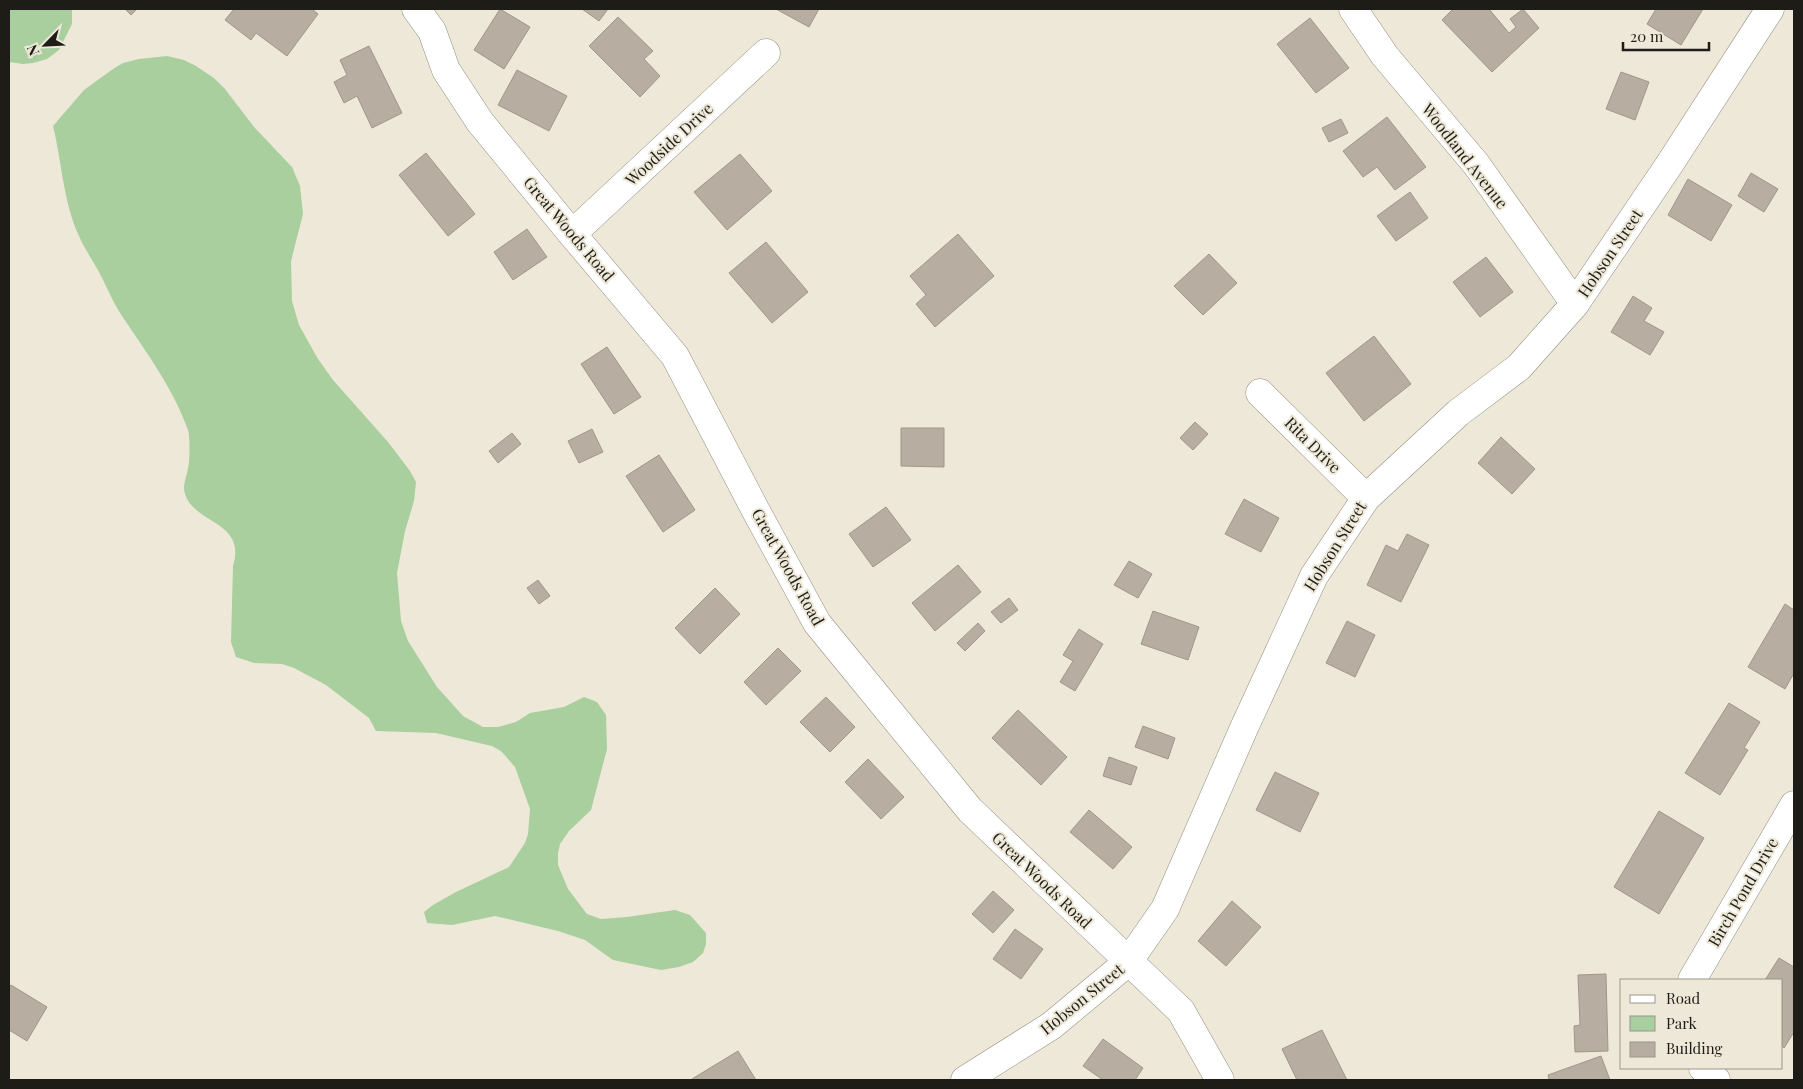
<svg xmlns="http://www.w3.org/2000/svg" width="1803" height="1089" font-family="'Playfair Display',serif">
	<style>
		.green { fill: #a9cf9e }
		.building { fill: #b7ada0; stroke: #a09689 }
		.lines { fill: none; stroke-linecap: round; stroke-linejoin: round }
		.street-casing { stroke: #948f80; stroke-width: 29 }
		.street { stroke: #fff; stroke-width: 28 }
		.labels { text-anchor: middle; stroke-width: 4; stroke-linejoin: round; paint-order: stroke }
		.street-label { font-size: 16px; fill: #1e1c16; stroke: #ede8d8 }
	</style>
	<rect width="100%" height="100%" fill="#ede8d8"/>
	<!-- green -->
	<g class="green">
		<path d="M9,9H72V24L59,50L47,59L33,63L23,64L9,62Z"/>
		<path d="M167,56L184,60L196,66L214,78L225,89L254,127L292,167L300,186L303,214L291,261L292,301L299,325L318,359L333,380L388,442L410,471L416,482L414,501L405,531L397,573L401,621L408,641L437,687L463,716L483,727H498L516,722L530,713L564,707L584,697L597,702L606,715L607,749L591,810L569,831L560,844L558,853V865L568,889L587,914L601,919L627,917L675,910L690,915L706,933V944L703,953L693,962L679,967L661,970L613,960L585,940L558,931L495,916L452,925L427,923L424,912L433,905L456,892L509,867L525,843L528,834L530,809L515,767L501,751L492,746L436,733L376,731L369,718L326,685L294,668L282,664L254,663L236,657L231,642L233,566C247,521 194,524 185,494C182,486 187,476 188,468C190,460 190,437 188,430C173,388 146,352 122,316C113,303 108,289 101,276C94,262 85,250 79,236C63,201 62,162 53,126L84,90L113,69L123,63L139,59Z"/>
	</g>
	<!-- building -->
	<g class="building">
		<path d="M125,9H137L131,15Z"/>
		<path d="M234,9H312L318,14L287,56L256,33L251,40L225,20Z"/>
		<path d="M500,9L530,27L504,69L474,50Z"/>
		<path d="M582,9H608L599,21Z"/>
		<path d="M776,9H819L809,27Z"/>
		<path d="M1453,9H1489L1509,33L1516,27L1510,19L1523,9L1539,28L1492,72L1442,20Z"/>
		<path d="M1656,9H1703L1681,45L1647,24Z"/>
		<path d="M618,17L653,51L644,59L660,76L640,97L589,46Z"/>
		<path d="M1310,18L1349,68L1316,93L1277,44Z"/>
		<path d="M369,46L402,113L372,128L357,96L344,103L334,82L347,75L340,60Z"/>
		<path d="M517,70L567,96L549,131L498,105Z"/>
		<path d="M1621,72L1649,82L1635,120L1606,109Z"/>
		<path d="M1387,117L1426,167L1395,190L1377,167L1363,177L1343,151Z"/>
		<path d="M1341,119L1348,133L1329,142L1322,128Z"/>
		<path d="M426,153L475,214L448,236L399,175Z"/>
		<path d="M740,154L772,191L727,230L694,192Z"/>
		<path d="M1751,173L1778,189L1764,212L1738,196Z"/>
		<path d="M1688,179L1732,205L1711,241L1668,215Z"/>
		<path d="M1410,192L1428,218L1396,241L1377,216Z"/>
		<path d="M527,229L547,257L513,280L494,252Z"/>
		<path d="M958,234L994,276L935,327L916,304L926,295L910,276Z"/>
		<path d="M766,242L808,292L772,323L729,273Z"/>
		<path d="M1209,254L1237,283L1203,315L1174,286Z"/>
		<path d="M1486,257L1513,292L1480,317L1453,282Z"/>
		<path d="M1633,296L1652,308L1644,321L1664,332L1650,355L1611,332Z"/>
		<path d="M1374,336L1411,384L1364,421L1326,373Z"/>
		<path d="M607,347L641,397L614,414L581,364Z"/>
		<path d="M1195,422L1208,434L1193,450L1180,438Z"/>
		<path d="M901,428H944V467L901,466Z"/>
		<path d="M592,429L603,452L579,463L568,441Z"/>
		<path d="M512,433L521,444L498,463L489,451Z"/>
		<path d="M1501,437L1535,469L1512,494L1478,463Z"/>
		<path d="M659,455L695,510L663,532L626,476Z"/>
		<path d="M1244,499L1279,518L1261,552L1225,534Z"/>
		<path d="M886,507L911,540L873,567L849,534Z"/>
		<path d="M1407,534L1429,545L1401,602L1367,585L1386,545L1398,551Z"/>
		<path d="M1129,561L1152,574L1138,598L1114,585Z"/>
		<path d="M958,565L981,592L935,631L912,603Z"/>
		<path d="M538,580L550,596L539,604L527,588Z"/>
		<path d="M715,588L740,614L700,654L675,628Z"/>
		<path d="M1009,598L1018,610L1001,623L991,612Z"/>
		<path d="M1785,604L1794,610V673L1785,689L1748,667Z"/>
		<path d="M1153,611L1199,627L1188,660L1141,644Z"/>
		<path d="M1347,621L1375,635L1355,677L1326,663Z"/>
		<path d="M978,623L985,631L965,651L957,643Z"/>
		<path d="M1079,629L1103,644L1075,691L1060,682L1073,661L1063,655Z"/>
		<path d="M778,648L801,671L766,705L744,682Z"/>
		<path d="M826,697L855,727L830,752L800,722Z"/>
		<path d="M1729,703L1760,722L1744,748L1748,750L1720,795L1685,773Z"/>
		<path d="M1018,710L1067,757L1041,785L992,738Z"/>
		<path d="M1143,726L1175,738L1168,759L1135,747Z"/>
		<path d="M1109,757L1137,767L1131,785L1103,776Z"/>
		<path d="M868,759L904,797L881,819L845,782Z"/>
		<path d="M1275,772L1319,793L1300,832L1256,810Z"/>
		<path d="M1089,810L1132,847L1113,869L1070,832Z"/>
		<path d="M1659,811L1704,838L1659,914L1614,887Z"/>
		<path d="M993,891L1014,910L993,933L972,914Z"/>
		<path d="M1232,901L1261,927L1226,966L1198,941Z"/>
		<path d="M1015,929L1043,949L1021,979L993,959Z"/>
		<path d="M1779,958L1794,967V1032L1784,1048L1782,1046V980H1765Z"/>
		<path d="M1606,974L1608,1051L1575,1052L1574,1026L1580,1025L1578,975Z"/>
		<path d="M11,985L47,1007L27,1041L9,1030V988Z"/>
		<path d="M1322,1030L1347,1080H1297L1282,1049Z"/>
		<path d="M1103,1039L1143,1068L1135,1080H1103L1083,1066Z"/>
		<path d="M738,1051L756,1080H693L692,1079Z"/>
		<path d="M1601,1056L1610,1080H1549L1548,1075Z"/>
	</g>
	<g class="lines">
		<!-- street casing -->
		<g class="street-casing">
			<g id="street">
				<path d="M416,9L432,31L446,70L480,122L572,234L675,356L756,511L817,623L970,810L1181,1011L1220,1080"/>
				<path d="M1353,9L1385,56L1476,164L1575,304"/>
				<path d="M572,234L766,53"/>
				<path d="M1260,393L1366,498"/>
				<path d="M1692,980L1794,805"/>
				<path d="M1703,1068L1716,1080"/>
				<path d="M965,1080L1051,1026L1128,962L1165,909L1244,728L1314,576L1366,498L1458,413L1519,367L1575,304L1669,165L1770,9"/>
			</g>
		</g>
		<!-- street -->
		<use href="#street" class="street"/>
	</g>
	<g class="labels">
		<!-- street labels -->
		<g class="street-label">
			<text transform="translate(669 144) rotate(-43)" y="6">Woodside Drive</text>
			<text transform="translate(1465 156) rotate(52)" y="6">Woodland Avenue</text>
			<text transform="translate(569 229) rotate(50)" y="6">Great Woods Road</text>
			<text transform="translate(1610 253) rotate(-56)" y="6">Hobson Street</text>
			<text transform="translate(1313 445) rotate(45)" y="6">Rita Drive</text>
			<text transform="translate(1335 546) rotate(-58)" y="6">Hobson Street</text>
			<text transform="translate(788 567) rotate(61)" y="6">Great Woods Road</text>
			<text transform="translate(1042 880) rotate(44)" y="6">Great Woods Road</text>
			<text transform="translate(1743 892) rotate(-60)" y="6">Birch Pond Drive</text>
			<text transform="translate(1082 999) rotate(-39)" y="6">Hobson Street</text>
		</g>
	</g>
	<!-- border -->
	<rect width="1803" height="1089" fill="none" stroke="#1e1c16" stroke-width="20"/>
	<!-- legend -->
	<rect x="1620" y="979" width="162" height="90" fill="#ede8d8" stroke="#9a968a"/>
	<rect x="1630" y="995" width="25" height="8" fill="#ffffff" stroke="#9a968a"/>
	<text x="1666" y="1004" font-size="15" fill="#1e1c16">Road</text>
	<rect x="1630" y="1016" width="25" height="15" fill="#a9cf9e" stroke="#9a968a"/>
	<text x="1666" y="1029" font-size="15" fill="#1e1c16">Park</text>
	<rect x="1630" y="1042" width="25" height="15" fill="#b7ada0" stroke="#9a968a"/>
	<text x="1666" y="1054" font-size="15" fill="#1e1c16">Building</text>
	<!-- north arrow -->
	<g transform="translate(45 45) rotate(246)" stroke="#ede8d8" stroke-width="4" paint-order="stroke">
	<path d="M0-4L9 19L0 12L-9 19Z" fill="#1e1c16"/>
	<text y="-8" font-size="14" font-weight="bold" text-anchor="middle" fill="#1e1c16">N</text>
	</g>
	<!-- scale -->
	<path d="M1623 42v8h86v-8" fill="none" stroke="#1e1c16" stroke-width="2.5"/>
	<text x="1630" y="42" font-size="15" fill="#1e1c16" stroke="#ede8d8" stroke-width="4" paint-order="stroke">20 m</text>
</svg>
